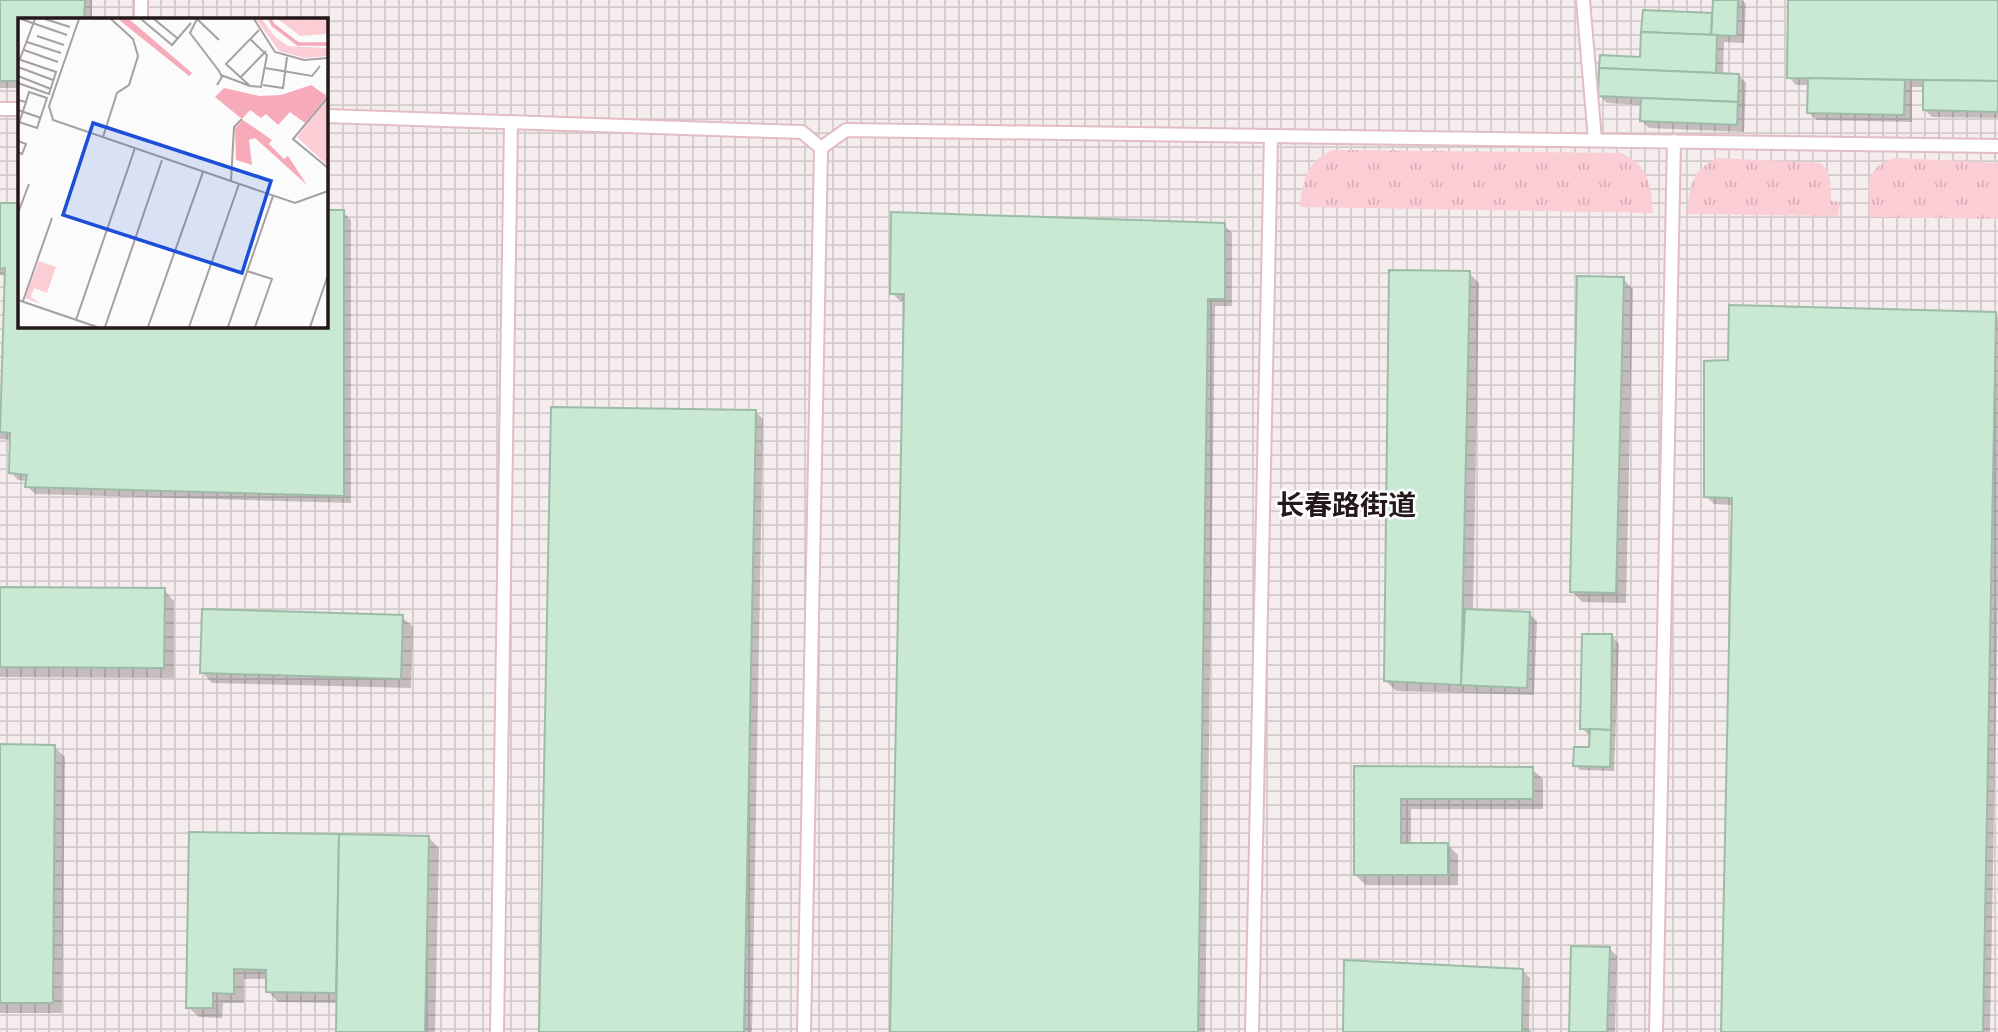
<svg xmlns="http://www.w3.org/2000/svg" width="1998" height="1032" font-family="Manrope,'Noto Sans SC',sans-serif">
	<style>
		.industrial { fill: url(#industrial-grid); fill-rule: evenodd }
		.grass { fill: url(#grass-tufts) }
		.shadow { fill: #0003 }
		.building { fill: #cae9d5; stroke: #9dbca8; stroke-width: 2 }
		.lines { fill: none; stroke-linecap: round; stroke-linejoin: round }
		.service-casing { stroke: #e2bdc3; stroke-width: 16 }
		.service { stroke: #fff; stroke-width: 12 }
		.labels { text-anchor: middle; stroke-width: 5; stroke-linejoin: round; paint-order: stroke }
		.district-label { font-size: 28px; font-weight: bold; fill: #25181a; stroke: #fff }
		.inset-river { fill: none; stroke: #f6a9b9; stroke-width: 3.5 }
		.inset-road { fill: none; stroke: #a5a0a1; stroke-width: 2 }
		.view { fill: #1d4ed8; fill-opacity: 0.15; stroke: #1d4ed8; stroke-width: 3.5 }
		.inset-edge { fill: none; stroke: #25181a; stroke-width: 3.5 }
	</style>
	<defs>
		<pattern id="industrial-grid" width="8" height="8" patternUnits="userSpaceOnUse" patternTransform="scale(1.75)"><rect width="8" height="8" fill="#f5eced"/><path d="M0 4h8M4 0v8" fill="none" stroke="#d2cacb"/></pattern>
		<pattern id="grass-tufts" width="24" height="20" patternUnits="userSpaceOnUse" patternTransform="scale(1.75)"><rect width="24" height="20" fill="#fbced6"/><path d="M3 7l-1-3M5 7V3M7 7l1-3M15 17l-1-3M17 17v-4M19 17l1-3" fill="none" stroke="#d7b0b7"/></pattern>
	</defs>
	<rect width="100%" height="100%" fill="#fbfbfb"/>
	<!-- industrial -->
	<path class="industrial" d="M0,0H1998V1032H0ZM19,19H326V326H19Z"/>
	<!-- grass -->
	<g class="grass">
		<path d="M1333,150L1622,153C1649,167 1651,185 1653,213L1300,207C1303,179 1306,162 1333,150Z"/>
		<path d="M1718,158L1820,163C1832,172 1831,187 1831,201L1840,202L1838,216L1688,214C1689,187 1691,170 1718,158Z"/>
		<path d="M1895,158L1998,163V219L1870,217C1870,188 1862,167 1895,158Z"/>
	</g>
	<!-- shadow -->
	<g class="shadow">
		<path d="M0,0H92V19H19V88H0Z"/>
		<path d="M1714,0H1742L1746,4L1744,43L1724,42L1723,75H1738L1746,83L1744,132L1649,128L1641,120L1642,105L1607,103L1599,95L1601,57L1642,59L1644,12L1714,15Z"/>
		<path d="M1790,0H1998V118L1932,117L1925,110V87H1912V122L1817,120L1809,113V85H1796L1789,77Z"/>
		<path d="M0,205H19V326H326V211L343,212L351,220V503L35,494L27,486L28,481L18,480L11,472L12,440L0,439L6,276L0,275Z"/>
		<path d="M1224,225L1232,233V306H1215L1205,1032H891L906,301H900L892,293Z"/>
		<path d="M1469,273L1479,283L1473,611L1529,614L1537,621L1534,695L1396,691L1386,681Z"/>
		<path d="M1623,279L1633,289L1626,603L1582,602L1572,591Z"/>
		<path d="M1995,314L1998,317V591L1990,1032H1723L1733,505L1714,504L1706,496L1729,362Z"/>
		<path d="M755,411L763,419L752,1032H541Z"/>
		<path d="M0,589L164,590L174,601V678L0,677Z"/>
		<path d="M402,617L413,627L411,688L212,683L202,672Z"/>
		<path d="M1612,636L1619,644L1614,771L1580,770L1575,765L1591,749L1590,736L1582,728Z"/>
		<path d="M0,746L54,747L65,757L62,1013H0Z"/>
		<path d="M1356,768L1532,769L1543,779V809H1411V844H1447L1458,855V885H1366L1355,875Z"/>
		<path d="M191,834L428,837L439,848L435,1032H337L338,1003L278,1002L268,991V979H244V1003H223L222,1018L199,1017L188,1007Z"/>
		<path d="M1609,948L1617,956L1615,1032H1571Z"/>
		<path d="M1522,970L1530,978L1529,1032H1345Z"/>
	</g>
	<!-- building -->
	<g class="building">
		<path d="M0,0H85L84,19H19V81H0Z"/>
		<path d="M1713,0H1738L1737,36L1711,35Z"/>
		<path d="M1788,0H1998V81L1787,78Z"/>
		<path d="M1643,10L1712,13L1711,35L1641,32Z"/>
		<path d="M1641,32L1717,35L1716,73L1599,68L1600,55L1640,57Z"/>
		<path d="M1599,68L1739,74L1738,102L1598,96Z"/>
		<path d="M1808,78L1905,80L1904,115L1807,113Z"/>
		<path d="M1923,80L1998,81V112L1923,110Z"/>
		<path d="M1641,98L1738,102L1737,125L1640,121Z"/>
		<path d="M0,203H19V326H326V210H344V496L25,487L27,475L9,473L10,433L0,432L5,268L0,269Z"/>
		<path d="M891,212L1225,223V299H1208L1198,1032H890L904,294H890Z"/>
		<path d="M1389,270L1470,271L1461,685L1384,681Z"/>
		<path d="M1577,276L1624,277L1616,593L1570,592Z"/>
		<path d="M1729,305L1996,312L1983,1032H1721L1732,498L1704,497V361L1728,360Z"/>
		<path d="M551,407L756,410L744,1032H539Z"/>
		<path d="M0,587L165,588L164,668L0,667Z"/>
		<path d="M202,609L403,615L401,679L200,673Z"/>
		<path d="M1465,609L1530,612L1527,688L1461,685Z"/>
		<path d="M1582,634H1612L1611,730L1580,729Z"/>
		<path d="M1590,729L1611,730L1610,767L1573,766L1574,747H1589Z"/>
		<path d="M0,744L55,745L53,1003H0Z"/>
		<path d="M1354,766L1533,767V799H1401V843H1448V875H1354Z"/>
		<path d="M189,832L339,834L336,993L266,992V970L234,969V994L213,993V1008H186Z"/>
		<path d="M339,834L429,836L425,1032H336Z"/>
		<path d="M1571,946L1610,947L1607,1032H1569Z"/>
		<path d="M1344,960L1523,969L1522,1030L1531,1032H1343Z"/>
	</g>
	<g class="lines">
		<!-- service casing -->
		<g class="service-casing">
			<g id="service">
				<path d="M1583,0L1595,140"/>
				<path d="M141,19V0"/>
				<path d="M0,109H19"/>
				<path d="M326,116L802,132L821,148"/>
				<path d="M821,148L846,130L1998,146"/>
				<path d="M497,1032L511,122"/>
				<path d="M804,1032L821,148"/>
				<path d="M1252,1032L1271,136"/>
				<path d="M1656,1032L1674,141"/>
			</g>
		</g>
		<!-- service -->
		<use href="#service" class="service"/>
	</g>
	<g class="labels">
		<!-- district labels -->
		<g class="district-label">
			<text x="1346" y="515">长春路街道</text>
		</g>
	</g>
	<!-- overview -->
	<g transform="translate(18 18)">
		<rect width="310" height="310" fill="#fbfbfb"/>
		<path d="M238,1H244L257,19L270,28L310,30V38L286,40L261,33ZM260,1H310V16L282,18ZM310,80V148L279,119ZM21,243L38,249L29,275L16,270L13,279L23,286L7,280Z" fill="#fbced6"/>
		<path d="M100,1H111L174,55L171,58ZM293,67L309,78L287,105L272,94L260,107L248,96L243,100L232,92L224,101L197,79L206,70L241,78L263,77ZM225,102L254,122L251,126L266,141L270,138L289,167L237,120L231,122L234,147L218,142L217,110Z" fill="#f7abba"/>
		<path class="inset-river" d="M252,1L255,7L280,26H310"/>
		<path class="inset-road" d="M3,1L49,17M27,1L52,9M61,1L31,88L35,102L277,185L310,173M123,1L154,27L173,5M136,1L159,20M179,1L172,15L201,53L204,59L199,67M179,1L201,22M236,1L257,34L286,42L310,40M19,18L46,27M232,21L249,37L243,69L232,68L208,46L241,12M9,24L43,35M6,32L40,44M0,41L38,54L31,76L0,65M2,41L17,1M0,49L35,62M247,50L294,58L302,48M203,57L232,68M0,58L33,71M223,59L248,33M245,67L265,70L269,39M310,79L275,121L310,150M0,82L8,84L0,108M0,92L23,100M1,104L19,110L29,80L11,74L8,84M85,119L99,75L111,67L120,38L115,21L93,1M0,123L8,126L4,136L0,134M213,163L216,109L224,101M0,195L11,166M229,253L254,261L237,309M0,282L79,309M5,283L34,200M58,302L117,130M87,309L144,142M130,309L185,154M171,309L221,166M210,309L255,178M292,309L310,257"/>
		<path class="view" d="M75,105L253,163L224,255L45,197Z"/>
		<rect width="310" height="310" class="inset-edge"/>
	</g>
</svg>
